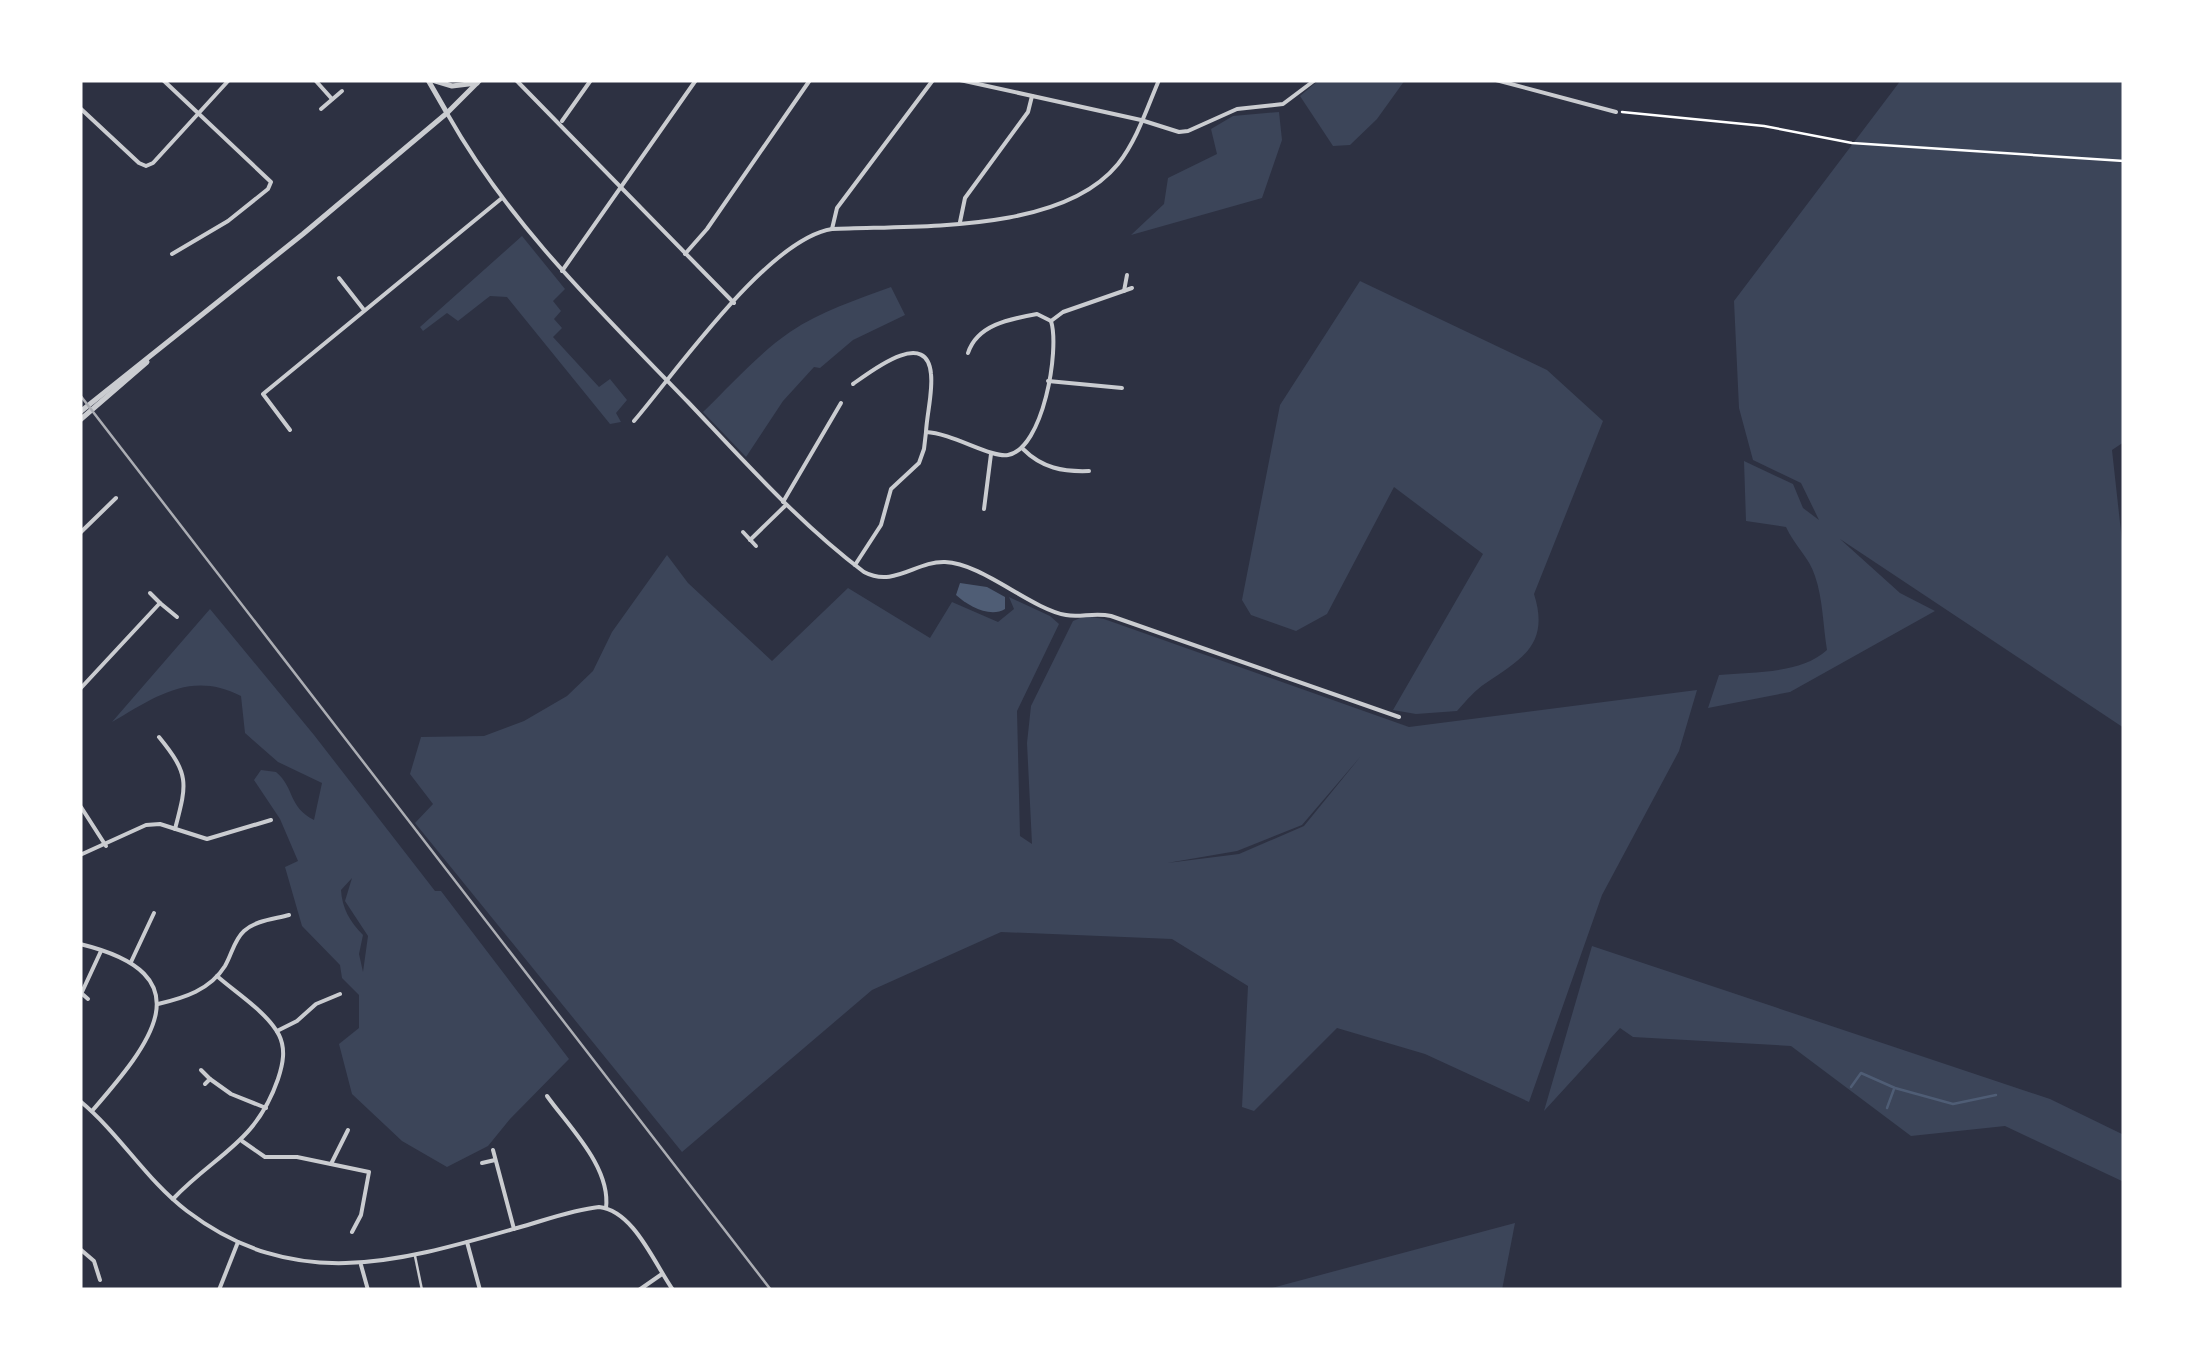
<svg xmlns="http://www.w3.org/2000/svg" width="2204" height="1370" font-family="Helvetica,sans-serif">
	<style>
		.green { fill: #3c4559; fill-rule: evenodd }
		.water { fill: #4f5d75 }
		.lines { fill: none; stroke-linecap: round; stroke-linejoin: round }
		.stream { stroke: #4f5d75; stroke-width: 2.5 }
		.path { stroke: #fff; stroke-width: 2.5 }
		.service { stroke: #caccd0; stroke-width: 2.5 }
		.minor { stroke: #caccd0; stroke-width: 4 }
		.tertiary { stroke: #caccd0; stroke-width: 5 }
		.rail { stroke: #abadb3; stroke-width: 2.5 }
	</style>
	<rect width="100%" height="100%" fill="#2d3142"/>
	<!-- green -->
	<g class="green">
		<path d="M1319,80H1405L1377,119L1350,145L1333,146L1300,96Z"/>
		<path d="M1901,80H2124V442L2112,450L2124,559V728L1840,539L1900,593L1935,611L1790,692L1708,708L1719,675C1753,672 1801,674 1827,650C1823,626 1823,599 1815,576C1809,557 1794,545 1786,527L1746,521L1744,461L1793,484L1803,508L1819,520L1801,483L1753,460L1739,408L1734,301Z"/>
		<path d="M1279,112L1282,140L1262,198L1131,235L1164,204L1168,178L1217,154L1211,129L1233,116Z"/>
		<path d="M522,236L565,289L553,301L561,311L554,319L562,328L553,337L599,387L610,379L627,400L616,413L621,422L610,424L507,297L490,296L458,321L447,313L423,331L420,327Z"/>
		<path d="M1360,281L1547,370L1603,421L1534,594C1550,644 1522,659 1486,683C1475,690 1466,701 1457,711L1416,714L1393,710L1483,554L1394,487L1327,614L1296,631L1251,615L1242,600L1280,405Z"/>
		<path d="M891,287L905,315L853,340L820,368L814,367L783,401L746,457L703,412C731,385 758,354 790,332C821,311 856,300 891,287Z"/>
		<path d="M667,555L688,583L772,661L848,588L930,638L952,602L998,622L1014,609L1009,597L1050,616L1059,624L1017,711L1020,836L1032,844L1027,743L1031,706L1073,621L1085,616L1104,619L1409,727L1697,690L1679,751L1602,895L1529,1102L1425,1054L1337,1028L1254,1111L1242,1107L1248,986L1172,939L1001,932L872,990L682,1152L415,823L433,804L410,774L421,737L484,736L524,721L567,696L593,671L612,632ZM1361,756L1304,826L1239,854L1167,863L1237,851L1302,825Z"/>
		<path d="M210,609L314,735L435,891H441L569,1059L510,1119L488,1146L447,1167L402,1141L352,1094L339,1044L359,1028V995L342,978L340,965L302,926L285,867L298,861L280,819L254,780L261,770L276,772C295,788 288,807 314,820L322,783L278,762L245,733L241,696C191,670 155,697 112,722ZM352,878L345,901L368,936L363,972L359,954L363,935C350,922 342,908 341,890Z"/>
		<path d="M1592,946L2050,1099L2124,1135V1182L2005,1126L1911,1136L1791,1046L1633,1037L1620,1028L1544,1111Z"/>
		<path d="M1515,1223L1502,1290H1264Z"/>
	</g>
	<!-- water -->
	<path class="water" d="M960,583L987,587L1005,597V609C990,618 968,606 956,595Z"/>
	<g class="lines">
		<!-- stream -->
		<g class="stream">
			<path d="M1851,1087L1861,1073L1895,1088L1953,1104L1996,1095"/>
			<path d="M1887,1108L1894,1089"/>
		</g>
		<!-- path -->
		<path class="path" d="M1622,112L1764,126L1852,143L2124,161"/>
		<!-- service -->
		<path class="service" d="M415,1256L422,1290"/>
		<!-- minor -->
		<g class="minor">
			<path d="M163,80L271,182L268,189L228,221L172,254"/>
			<path d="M315,80L332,99"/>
			<path d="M516,80L734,303"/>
			<path d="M960,80L1141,120L1179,132L1188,131L1237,109L1283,104L1315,80"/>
			<path d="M1496,80L1616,112"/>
			<path d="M80,108L139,163L146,166L153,163L229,80"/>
			<path d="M321,109L342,91"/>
			<path d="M448,115C510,225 601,312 688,402C743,460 800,524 864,572C894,588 916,561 945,562C982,563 1031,609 1066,615C1080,618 1094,612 1111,616L1399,717"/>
			<path d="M562,121L591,80"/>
			<path d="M960,222L965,198L1028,112L1032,96"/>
			<path d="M832,229L837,208L933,80"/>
			<path d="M685,254L707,229L810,80"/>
			<path d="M562,271L696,80"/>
			<path d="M339,278L364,310"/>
			<path d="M1124,291L1127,275"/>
			<path d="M1051,321L1063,312L1132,288"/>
			<path d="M1048,381L1122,388"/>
			<path d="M853,384C870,372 927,327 931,374C933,392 927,413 926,432"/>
			<path d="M634,421C677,371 768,239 832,229C916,225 1061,234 1118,164C1137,140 1147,108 1159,80"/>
			<path d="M290,430L263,394L502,198"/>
			<path d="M1023,449C1042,468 1063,472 1089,471"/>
			<path d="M783,502L841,403"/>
			<path d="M984,509L991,454"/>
			<path d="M743,532L756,546"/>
			<path d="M80,533L116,498"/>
			<path d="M750,540L786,505"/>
			<path d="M855,565L881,525L891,489L919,463L924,449L926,432C952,433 991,458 1008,455C1043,449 1060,350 1051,321L1037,314C1009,319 977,325 968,353"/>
			<path d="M150,593L160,603"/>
			<path d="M80,689L160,603L177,617"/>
			<path d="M159,737C190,775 187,783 175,829"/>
			<path d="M81,807L106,846"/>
			<path d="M80,855L146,825L160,824L207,839L271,820"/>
			<path d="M80,944C208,975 150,1044 92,1111"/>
			<path d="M131,962L154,913"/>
			<path d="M80,992L88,999"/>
			<path d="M82,992L101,951"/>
			<path d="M158,1004C184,998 210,990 225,966C232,954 234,940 244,931C256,920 275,919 289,915"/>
			<path d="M277,1031L297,1021L316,1004L340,994"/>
			<path d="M201,1070L210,1079L205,1084"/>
			<path d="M210,1079L231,1094L266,1108"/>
			<path d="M547,1096C569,1127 611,1167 606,1208"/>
			<path d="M80,1101C120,1134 146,1180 187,1211C295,1293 398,1262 517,1228C543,1221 571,1210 599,1207C634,1211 654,1263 673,1290"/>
			<path d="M242,1141L265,1157H297L369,1172L361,1215L352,1232"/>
			<path d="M493,1150L514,1229"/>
			<path d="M482,1163L495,1160"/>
			<path d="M331,1164L348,1130"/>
			<path d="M173,1199C216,1154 256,1143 278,1079C283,1064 286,1049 279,1035C267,1012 236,993 217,976"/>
			<path d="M467,1242L480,1290"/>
			<path d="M80,1249L94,1261L100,1280"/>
			<path d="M361,1265L368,1290"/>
			<path d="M219,1290L238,1242"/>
			<path d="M639,1290L662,1274"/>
		</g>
		<!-- tertiary -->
		<g class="tertiary">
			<path d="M428,80L447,113"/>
			<path d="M432,80L452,86L477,83"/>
			<path d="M80,412L303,234L447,113L480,80"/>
			<path d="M80,420L147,362"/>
		</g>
		<!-- rail -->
		<path class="rail" d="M80,395L771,1290"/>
	</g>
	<!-- border -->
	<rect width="2204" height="1370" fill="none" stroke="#ffffff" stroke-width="165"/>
</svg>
